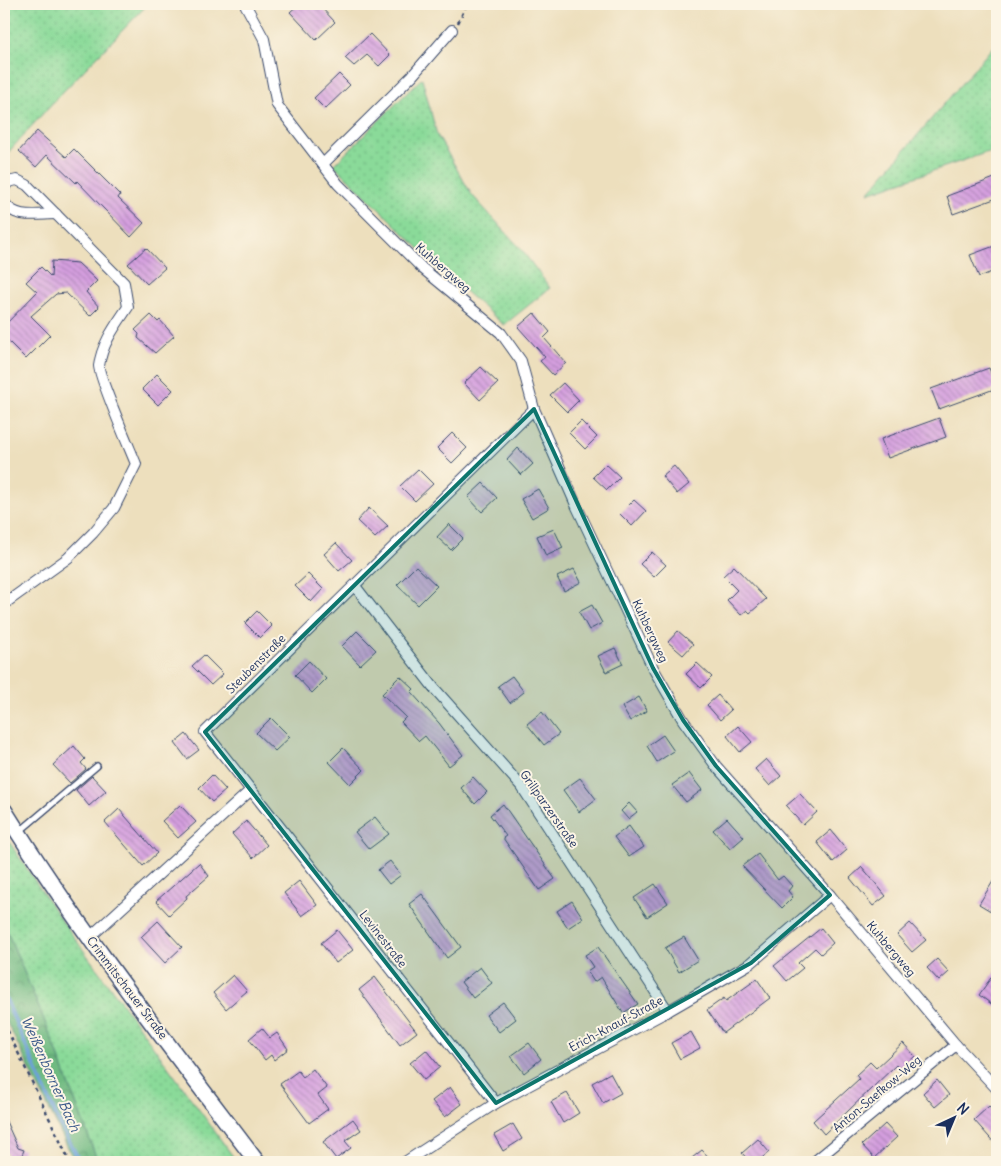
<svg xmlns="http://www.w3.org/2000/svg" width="1001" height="1166" font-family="Delius,sans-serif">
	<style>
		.green { fill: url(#green-dots); stroke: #52847c }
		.forest { fill: url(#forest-crowns); stroke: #457470 }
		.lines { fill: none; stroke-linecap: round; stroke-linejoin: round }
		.stream { stroke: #6da0d9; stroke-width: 4 }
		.building { fill: url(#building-back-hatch) }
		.lane-casing { stroke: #3a496c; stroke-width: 8 }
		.street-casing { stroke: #3a496c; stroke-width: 12 }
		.secondary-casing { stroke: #3a496c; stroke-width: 18 }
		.path { stroke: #3a496c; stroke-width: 2.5; stroke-dasharray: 4 4; stroke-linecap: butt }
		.lane { stroke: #fff; stroke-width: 5 }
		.street { stroke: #fff; stroke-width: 10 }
		.secondary { stroke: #fff; stroke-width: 15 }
		.marked { fill: #0f766e; fill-opacity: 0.2; stroke: #0f766e; stroke-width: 4; stroke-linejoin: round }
		.labels { text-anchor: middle; stroke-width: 4; stroke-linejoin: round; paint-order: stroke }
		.street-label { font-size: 12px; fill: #1b2f5e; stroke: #fcf5e5 }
		.water-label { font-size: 14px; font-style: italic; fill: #385789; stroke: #fcf5e5 }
	</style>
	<defs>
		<pattern id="green-dots" width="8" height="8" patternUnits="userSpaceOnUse" patternTransform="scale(1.25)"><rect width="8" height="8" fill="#8ada99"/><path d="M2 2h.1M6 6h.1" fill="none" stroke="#76bb86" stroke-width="1.8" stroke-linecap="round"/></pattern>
		<pattern id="forest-crowns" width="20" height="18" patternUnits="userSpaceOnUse" patternTransform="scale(1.25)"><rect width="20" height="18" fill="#6fba81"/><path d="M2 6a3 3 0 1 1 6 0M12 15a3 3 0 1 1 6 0" fill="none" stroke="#5a986d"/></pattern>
		<pattern id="building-back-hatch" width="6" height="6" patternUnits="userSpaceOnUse" patternTransform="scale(1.25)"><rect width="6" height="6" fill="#d59fdf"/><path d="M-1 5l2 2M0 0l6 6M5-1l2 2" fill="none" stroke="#ac82b8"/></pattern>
	</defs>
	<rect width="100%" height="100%" fill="#fcf5e5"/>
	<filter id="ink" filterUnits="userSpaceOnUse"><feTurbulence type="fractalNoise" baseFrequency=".02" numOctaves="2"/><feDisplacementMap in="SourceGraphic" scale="10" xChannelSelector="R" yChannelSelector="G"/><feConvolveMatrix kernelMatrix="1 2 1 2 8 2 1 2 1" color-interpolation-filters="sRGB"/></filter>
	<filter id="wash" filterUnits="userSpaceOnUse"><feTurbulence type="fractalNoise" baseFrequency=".0096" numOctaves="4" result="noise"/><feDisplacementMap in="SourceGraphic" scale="20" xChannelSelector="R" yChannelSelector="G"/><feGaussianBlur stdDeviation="1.12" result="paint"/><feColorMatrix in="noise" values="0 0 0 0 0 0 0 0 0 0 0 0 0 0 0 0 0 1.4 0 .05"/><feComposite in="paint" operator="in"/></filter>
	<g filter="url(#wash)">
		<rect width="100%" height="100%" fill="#eddfbd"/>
		<!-- green -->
		<g class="green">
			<path d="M4,4H148L55,100L4,157Z"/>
			<path d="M997,42V149L868,193Z"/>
			<path d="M422,78L437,135L472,195L521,249L550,288L504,325L444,273L334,165Z"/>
			<path d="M4,834L55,911L237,1162H98L52,1039L4,924Z"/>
		</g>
		<!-- forest -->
		<path class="forest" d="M4,924L52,1039L98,1162H75L6,1021H4Z"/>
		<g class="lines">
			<!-- stream -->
			<path class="stream" d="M4,995L57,1118L80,1162"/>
		</g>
		<g id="blocks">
			<!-- building -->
			<g class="building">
				<path d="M299,4H318L335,22L316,40L290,12Z"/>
				<path d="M370,34L390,55L379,66L367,55L354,66L345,58Z"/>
				<path d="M339,74L350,85L325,109L314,98Z"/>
				<path d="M37,131L66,157L74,149L120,195L118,198L144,223L131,237L77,181L76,183L47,155L36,167L19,151Z"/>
				<path d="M997,177V198L953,214L947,196Z"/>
				<path d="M997,245V270L979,277L970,255Z"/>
				<path d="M146,248L165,268L147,284L128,264Z"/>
				<path d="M52,261L78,263L97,281L86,292L99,307L90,316L66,293L56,294L31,316L50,335L26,359L4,337V326L37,292L26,282L41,267L51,277Z"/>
				<path d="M534,313L550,332L544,338L566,363L553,375L540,361L545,357L518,327Z"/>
				<path d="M151,315L158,322L160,320L174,336L155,353L138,338L139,334L135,330Z"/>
				<path d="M481,367L498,383L480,400L464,383Z"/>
				<path d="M989,368L997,388L939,409L931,389Z"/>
				<path d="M157,374L173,390L158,405L142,389Z"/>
				<path d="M563,383L579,400L567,412L550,395Z"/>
				<path d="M939,418L946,437L888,458L881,439Z"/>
				<path d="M581,421L597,437L585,449L569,433Z"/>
				<path d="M452,433L467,448L452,463L437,448Z"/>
				<path d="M518,448L533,464L521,475L507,460Z"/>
				<path d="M606,464L620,477L607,490L593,477Z"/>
				<path d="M674,466L689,484L677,494L662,476Z"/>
				<path d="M418,469L433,484L415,501L400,486Z"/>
				<path d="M483,483L497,498L482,512L468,497Z"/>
				<path d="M538,489L549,508L532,518L521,499Z"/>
				<path d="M634,500L646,511L632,526L620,514Z"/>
				<path d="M369,508L388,526L375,538L357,521Z"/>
				<path d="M449,524L463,538L451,550L437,537Z"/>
				<path d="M554,529L563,548L546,556L537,536Z"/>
				<path d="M336,543L352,560L339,571L324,554Z"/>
				<path d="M652,552L666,565L654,577L640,564Z"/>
				<path d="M416,566L437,586L418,605L397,585Z"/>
				<path d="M734,566L766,599L750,613L747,610L741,615L727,600L737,590L723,576Z"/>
				<path d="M574,569L581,582L564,591L557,577Z"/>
				<path d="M308,574L323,589L311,602L295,586Z"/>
				<path d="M592,605L602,623L589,630L579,612Z"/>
				<path d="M257,611L272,626L260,638L245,623Z"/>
				<path d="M357,631L376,650L360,665L342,646Z"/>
				<path d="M678,631L693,644L683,655L668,642Z"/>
				<path d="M615,648L623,664L606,672L598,656Z"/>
				<path d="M204,655L223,674L211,685L192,666Z"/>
				<path d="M309,661L326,679L312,693L295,675Z"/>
				<path d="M697,663L712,677L701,688L686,674Z"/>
				<path d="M400,676L414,689L411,692L439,723L463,755L449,766L425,736L419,741L401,722L406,717L382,694Z"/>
				<path d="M512,676L524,692L510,703L498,686Z"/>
				<path d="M718,695L731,710L720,720L707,705Z"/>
				<path d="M639,697L647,711L630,721L622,707Z"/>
				<path d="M542,712L559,734L544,745L527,724Z"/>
				<path d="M271,718L290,737L275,751L256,733Z"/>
				<path d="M738,726L752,742L740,752L727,736Z"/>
				<path d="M186,734L199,750L187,759L175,743Z"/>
				<path d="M663,735L674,751L657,762L647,746Z"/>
				<path d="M74,746L85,759L81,763L86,769L70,783L53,765Z"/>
				<path d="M343,748L364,770L350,784L329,762Z"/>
				<path d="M766,759L781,776L770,786L755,769Z"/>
				<path d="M689,773L702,790L686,802L672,785Z"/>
				<path d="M212,775L226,790L212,802L199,788Z"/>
				<path d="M92,776L106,791L89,806L76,790Z"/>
				<path d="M473,777L487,792L475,804L461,788Z"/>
				<path d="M580,778L596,799L579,812L563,790Z"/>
				<path d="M800,794L817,812L803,825L786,806Z"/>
				<path d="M629,803L637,812L628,819L621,811Z"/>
				<path d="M503,804L555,879L539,890L503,838L506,836L490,815Z"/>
				<path d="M180,805L196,822L178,838L162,821Z"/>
				<path d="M119,809L157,853L143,866L105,822Z"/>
				<path d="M375,817L389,834L369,849L355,832Z"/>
				<path d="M727,818L744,837L730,849L713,830Z"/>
				<path d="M246,821L267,845L253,858L232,834Z"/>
				<path d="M629,826L644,847L629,857L614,837Z"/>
				<path d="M831,830L847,850L833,862L817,842Z"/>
				<path d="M758,854L778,880L783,876L792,886L788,891L793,897L782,908L742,866Z"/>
				<path d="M390,861L401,875L389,884L378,870Z"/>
				<path d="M199,863L209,876L186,896L187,898L169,915L156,901Z"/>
				<path d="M862,867L886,896L873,906L850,878Z"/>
				<path d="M997,875V908L994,913L979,904Z"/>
				<path d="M299,881L317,905L302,916L284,893Z"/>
				<path d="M655,884L668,903L647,917L634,898Z"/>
				<path d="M422,894L461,947L447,958L409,904Z"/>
				<path d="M572,901L583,918L568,928L557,911Z"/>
				<path d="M158,921L182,947L165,963L141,937Z"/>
				<path d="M910,923L926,940L912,952L897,935Z"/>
				<path d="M821,928L833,943L821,954L815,948L798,963L803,968L787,981L774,966Z"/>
				<path d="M337,930L353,950L336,963L321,943Z"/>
				<path d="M684,937L698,960L679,972L665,948Z"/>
				<path d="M598,947L638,1004L623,1013L601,977L594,982L587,971L593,967L585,955Z"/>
				<path d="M937,959L949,972L939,981L927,968Z"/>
				<path d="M480,967L492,983L473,998L461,982Z"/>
				<path d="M997,969V1008L979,995Z"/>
				<path d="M233,975L247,991L226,1009L213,993Z"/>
				<path d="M375,977L417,1032L400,1045L359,990Z"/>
				<path d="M757,979L770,998L723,1033L707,1010L724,998L726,1001Z"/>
				<path d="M503,1002L516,1019L499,1032L486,1015Z"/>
				<path d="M262,1028L270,1038L277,1033L288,1049L274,1060L271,1055L265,1060L249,1039Z"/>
				<path d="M691,1032L700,1048L680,1059L671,1043Z"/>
				<path d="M529,1043L541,1059L524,1073L511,1056Z"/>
				<path d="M903,1043L915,1056L900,1070L896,1065L824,1134L813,1121L859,1079L856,1075L870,1062L876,1068Z"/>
				<path d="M426,1050L440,1067L424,1080L410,1063Z"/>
				<path d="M313,1069L327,1088L318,1095L328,1109L309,1123L280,1084L298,1071L303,1077Z"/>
				<path d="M610,1073L621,1093L603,1103L592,1083Z"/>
				<path d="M937,1080L949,1095L935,1107L923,1093Z"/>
				<path d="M450,1087L462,1104L445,1117L432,1101Z"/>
				<path d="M567,1093L579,1113L563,1123L551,1102Z"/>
				<path d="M989,1106L997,1115V1146L974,1120Z"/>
				<path d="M4,1117L18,1148L24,1150L22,1155L24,1159L21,1158L19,1162H5L8,1154L4,1152Z"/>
				<path d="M353,1119L361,1130L345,1141L351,1148L336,1159L323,1142Z"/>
				<path d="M513,1124L522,1139L503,1151L494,1135Z"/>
				<path d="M885,1124L897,1137L874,1158L862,1145Z"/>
				<path d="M758,1139L769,1152L757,1162H750L742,1153Z"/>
				<path d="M702,1150L713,1162H687Z"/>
			</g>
		</g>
	</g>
	<g filter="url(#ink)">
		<use href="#blocks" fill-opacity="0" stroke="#3a496c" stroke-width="1"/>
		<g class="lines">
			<!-- lane casing -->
			<g class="lane-casing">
				<path id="lane" d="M19,832L97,766"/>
			</g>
			<!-- street casing -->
			<g class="street-casing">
				<g id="street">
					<path d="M245,4L264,39L277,105L338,184L422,268L501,333L521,361L534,409L577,507L653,668L683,720L716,766L830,895L956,1045L997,1089"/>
					<path d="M323,164L412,76L452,30"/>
					<path d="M4,188L8,182L17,180L27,185L124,283L128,307C116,325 102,343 99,366C98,375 130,449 136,464L114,508L93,533L68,558L4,604"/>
					<path d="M4,202C14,220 39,214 56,214"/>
					<path d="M355,586L434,688L522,787L668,1011"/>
					<path d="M251,790L496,1103"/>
					<path d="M89,938L251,790L205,732L534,409"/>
					<path d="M405,1162L496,1103L668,1011L751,963L830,895"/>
					<path d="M814,1162L956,1045"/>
				</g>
			</g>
			<!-- secondary casing -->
			<g class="secondary-casing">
				<path id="secondary" d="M4,810C80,932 170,1047 257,1162"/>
			</g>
			<!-- path -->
			<g class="path">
				<path d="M458,23L467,4"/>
				<path d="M4,1023L70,1162"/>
			</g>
			<!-- lane -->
			<use href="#lane" class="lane"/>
			<!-- street -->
			<use href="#street" class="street"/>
			<!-- secondary -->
			<use href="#secondary" class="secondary"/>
		</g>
	</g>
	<!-- marked area -->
	<path class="marked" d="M534,409L653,668L683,720L716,766L830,895L751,963L496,1103L205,732Z"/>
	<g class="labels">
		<!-- street labels -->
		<g class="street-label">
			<text transform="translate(443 268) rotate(41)" y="4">Kuhbergweg</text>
			<text transform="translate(650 631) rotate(65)" y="4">Kuhbergweg</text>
			<text transform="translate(256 664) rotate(-45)" y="4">Steubenstraße</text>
			<text transform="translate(549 809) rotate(55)" y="4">Grillparzerstraße</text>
			<text transform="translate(383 939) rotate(52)" y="4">Levinestraße</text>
			<text transform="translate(891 949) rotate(50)" y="4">Kuhbergweg</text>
			<text transform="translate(127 988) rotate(53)" y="4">Crimmitschauer Straße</text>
			<text transform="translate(616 1024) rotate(-28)" y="4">Erich-Knauf-Straße</text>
			<text transform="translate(877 1094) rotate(-40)" y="4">Anton-Saefkow-Weg</text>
		</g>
		<!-- water labels -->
		<g class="water-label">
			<text transform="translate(51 1074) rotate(66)" y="5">Weißenborner Bach</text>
		</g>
	</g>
	<!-- margin -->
	<rect width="1001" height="1166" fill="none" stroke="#fcf5e5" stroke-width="20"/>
	<!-- north arrow -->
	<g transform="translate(954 1118) rotate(44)" stroke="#fcf5e5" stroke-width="4" paint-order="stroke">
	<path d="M0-4L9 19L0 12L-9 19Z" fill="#1b2f5e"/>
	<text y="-8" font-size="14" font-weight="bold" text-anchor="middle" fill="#1b2f5e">N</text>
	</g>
</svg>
